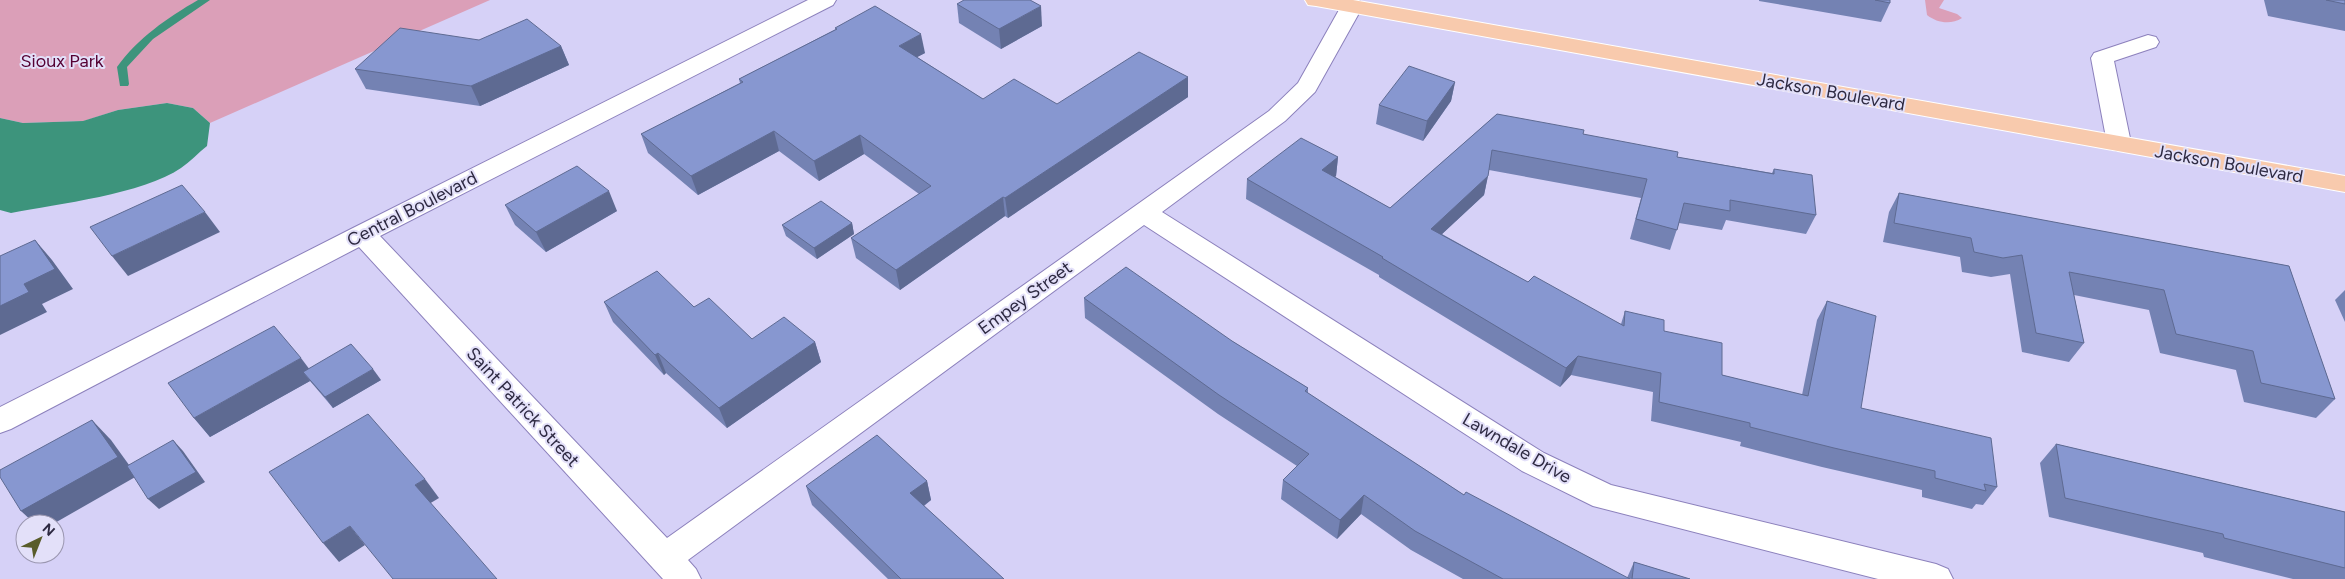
<svg xmlns="http://www.w3.org/2000/svg" width="2345" height="579" font-family="Figtree,sans-serif">
	<style>
		.green { fill: #db9fb8 }
		.water { fill: #3d947c }
		.lines { fill: none; stroke-linecap: round; stroke-linejoin: round }
		.stream { fill: #3d947c; fill-rule: evenodd }
		.minor-casing { stroke: #8c81bc; stroke-width: 2 }
		.major-casing { stroke: #fff; stroke-width: 2 }
		.minor { fill: #fff; fill-rule: evenodd }
		.major { fill: #f8caad; fill-rule: evenodd }
		.wall { fill: #7482b3 }
		.shaded-wall { fill: #5e6a92 }
		.building { fill: #8797d0; stroke: #5e6a92 }
		.labels { text-anchor: middle; stroke-width: 4; stroke-linejoin: round; paint-order: stroke }
		.park-label { font-size: 18px; fill: #550133; stroke: #e3e0f9 }
		.street-label { font-size: 18px; fill: #2e2a42; stroke: #e3e0f9 }
	</style>
	<rect width="100%" height="100%" fill="#d6d1f7"/>
	<!-- green -->
	<g class="green">
		<path d="M0,0H490L210,123L193,108L167,103L118,110L84,121L23,123L0,118Z"/>
		<path d="M1925,0H1944L1939,8L1957,14L1962,18C1951,25 1937,23 1927,15Z"/>
	</g>
	<!-- water -->
	<path class="water" d="M167,103L193,108L210,123L207,146C198,153 190,162 181,168C143,194 58,204 11,213L0,210V118L23,123L83,121L118,110Z"/>
	<g class="lines">
		<!-- stream -->
		<path class="stream" d="M198,0H210L153,39L127,67L129,84L128,86H120L117,67C138,38 167,18 198,0Z"/>
		<!-- minor casing -->
		<g class="minor-casing">
			<g id="minor">
				<path d="M808,0H836L833,5L380,236L667,538L1269,111L1298,83L1344,1H1360L1363,6L1315,92L1285,121L1162,212L1544,453L1611,485L1936,564L1948,569L1953,579H1878L1593,506L1522,471L1144,225L688,560L696,569L701,579H663L359,247L11,429L0,433V407L353,228Z"/>
				<path d="M2148,35L2156,37L2159,42L2156,47L2114,61L2131,143L2128,149L2119,151L2110,149L2107,143L2091,58L2094,53Z"/>
			</g>
		</g>
		<!-- major casing -->
		<g class="major-casing">
			<path id="major" d="M1305,0H1353L2345,176V192L1316,6L1308,5Z"/>
		</g>
		<!-- minor -->
		<use href="#minor" class="minor"/>
		<!-- major -->
		<use href="#major" class="major"/>
	</g>
	<!-- wall -->
	<g class="wall">
		<path d="M1759,0H1890V3L1881,22L1759,1Z"/>
		<path d="M2264,0H2345V31L2268,16Z"/>
		<path d="M957,4L1042,26L1001,49L959,23Z"/>
		<path d="M835,28L925,53L917,57L983,99L1057,104L1188,77V97L1008,218L1005,216L900,290L856,258L851,238L919,194L864,154L819,181L779,151L698,195L648,153L641,134L740,83L739,79L836,29Z"/>
		<path d="M479,40L561,46L569,65L480,106L366,89L355,69Z"/>
		<path d="M1455,82L1451,101L1423,141L1376,124L1379,105Z"/>
		<path d="M1497,114L1583,134L1677,157L1772,173L1774,169L1816,215L1806,234L1726,220L1722,230L1679,223L1670,250L1630,239L1641,198L1489,170L1484,195L1442,234L1528,282L1621,324L1625,311L1664,331L1722,375L1802,395L1817,320L1827,301L1861,408L1997,487L1983,505L1976,504L1972,509L1922,497V490L1822,467L1740,446L1741,442L1651,421L1653,392L1571,375L1560,387L1379,277V275L1246,199L1247,179L1338,157L1336,176L1335,177L1390,208Z"/>
		<path d="M1899,193L2289,266L2335,399L2316,418L2244,402L2236,370L2160,353L2149,310L2074,295L2084,343L2069,362L2022,352L2010,274L1991,277L1962,272L1960,257L1883,242L1889,212Z"/>
		<path d="M505,205L617,211L546,252L515,225Z"/>
		<path d="M852,223L854,234L817,259L786,236L782,225Z"/>
		<path d="M2345,290V322L2335,300Z"/>
		<path d="M1084,298L1232,341L1308,388V393L1464,495L1627,578L1634,562L1690,579H1463L1411,550L1361,514L1337,539L1281,499L1283,480L1297,466L1218,414L1085,318Z"/>
		<path d="M604,302L694,307L752,339L815,342L821,362L727,428L666,373L664,375L613,322Z"/>
		<path d="M309,368L381,380L333,408L310,381L210,437L194,418Z"/>
		<path d="M2056,444L2345,512V579H2293L2204,557L2203,553L2049,517L2040,463Z"/>
		<path d="M927,481L931,500L924,506L1004,579H888L812,505L806,486Z"/>
	</g>
	<!-- shaded-wall -->
	<g class="shaded-wall">
		<path d="M1041,6L1042,26L1001,49L999,29Z"/>
		<path d="M921,34L925,53L902,65L899,46Z"/>
		<path d="M561,46L569,65L480,106L471,86Z"/>
		<path d="M1188,77V97L1008,218L1005,198Z"/>
		<path d="M1455,82L1451,101L1423,141L1427,121Z"/>
		<path d="M774,131L779,151L698,195L691,176Z"/>
		<path d="M860,135L864,154L819,181L814,161Z"/>
		<path d="M1338,157L1336,176L1320,190L1322,170Z"/>
		<path d="M1488,176L1484,195L1427,248L1431,229Z"/>
		<path d="M609,191L617,211L546,252L536,232Z"/>
		<path d="M1003,197L1005,216L900,290L896,270Z"/>
		<path d="M205,212L220,232L128,276L112,256Z"/>
		<path d="M852,223L854,234L817,259L814,248Z"/>
		<path d="M35,240L52,260L73,289L42,304L47,312L0,335V306L24,284Z"/>
		<path d="M815,342L821,362L727,428L719,408Z"/>
		<path d="M658,353L666,373L664,375L655,355Z"/>
		<path d="M1578,356L1571,375L1560,387L1566,368Z"/>
		<path d="M301,358L316,378L303,372L310,381L210,437L194,418Z"/>
		<path d="M373,369L381,380L333,408L325,397Z"/>
		<path d="M92,420L111,440L137,476L53,524H35L21,511Z"/>
		<path d="M173,440L183,451L205,482L159,509L148,499Z"/>
		<path d="M425,479L439,498L429,504L415,485Z"/>
		<path d="M927,481L931,500L915,512L910,493Z"/>
		<path d="M1364,495L1361,514L1337,539L1340,520Z"/>
		<path d="M350,526L365,545L339,562L323,543Z"/>
	</g>
	<!-- building -->
	<g class="building">
		<path d="M964,0H1030L1041,6L999,29L957,4Z"/>
		<path d="M1875,0H1890V3Z"/>
		<path d="M2326,0H2345V4Z"/>
		<path d="M875,6L921,34L899,46L983,99L1014,79L1057,104L1139,52L1188,77L1005,198L1003,197L896,270L851,238L931,186L860,135L814,161L774,131L691,176L641,134L743,82L739,79L837,29L835,28Z"/>
		<path d="M527,19L561,46L471,86L355,69L400,28L479,40Z"/>
		<path d="M1409,66L1455,82L1427,121L1379,105Z"/>
		<path d="M1497,114L1584,130L1583,134L1678,152L1677,157L1774,174V169L1812,175L1816,215L1730,200V211L1684,203L1677,230L1636,219L1647,179L1492,150L1488,176L1431,229L1528,282L1534,276L1624,326L1625,311L1664,320V331L1722,343V375L1808,396L1827,301L1876,316L1861,408L1991,438L1997,487L1984,484L1986,491L1935,478V471L1834,448L1750,427V423L1659,402L1661,373L1578,356L1566,368L1382,258L1383,257L1247,179L1301,138L1338,157L1322,170L1390,208Z"/>
		<path d="M577,166L609,191L536,232L505,205Z"/>
		<path d="M182,185L205,212L112,256L90,227Z"/>
		<path d="M1899,193L2289,266L2335,399L2261,383L2253,351L2176,334L2164,290L2069,272L2084,343L2036,333L2022,255L2003,258L1974,252L1971,238L1894,223Z"/>
		<path d="M821,201L852,223L814,248L782,225Z"/>
		<path d="M35,240L55,269L24,284L29,292L0,306V256Z"/>
		<path d="M1126,267L1232,341L1308,388L1305,391L1464,495L1466,492L1630,579H1503L1415,531L1364,495L1340,520L1283,480L1309,454L1219,395L1084,298Z"/>
		<path d="M657,271L694,307L709,298L752,339L784,317L815,342L719,408L658,353L655,355L604,302Z"/>
		<path d="M274,326L301,358L194,418L168,383Z"/>
		<path d="M351,344L373,369L325,397L303,372Z"/>
		<path d="M368,414L425,479L415,485L497,579H393L350,526L323,543L269,472Z"/>
		<path d="M92,420L118,457L21,511L0,477V470Z"/>
		<path d="M877,435L927,481L910,493L1004,579H901L806,486Z"/>
		<path d="M173,440L196,472L148,499L127,466Z"/>
		<path d="M2056,444L2345,512V568L2224,538L2223,534L2065,498Z"/>
		<path d="M1634,562L1690,579H1632Z"/>
	</g>
	<g class="labels">
		<!-- park labels -->
		<g class="park-label">
			<text x="62" y="67">Sioux Park</text>
		</g>
		<!-- street labels -->
		<g class="street-label">
			<text transform="translate(1831 92) rotate(10)" y="6">Jackson Boulevard</text>
			<text transform="translate(2229 164) rotate(10)" y="6">Jackson Boulevard</text>
			<text transform="translate(412 209) rotate(-27)" y="6">Central Boulevard</text>
			<text transform="translate(1025 298) rotate(-36)" y="6">Empey Street</text>
			<text transform="translate(523 407) rotate(47)" y="6">Saint Patrick Street</text>
			<text transform="translate(1517 448) rotate(30)" y="6">Lawndale Drive</text>
		</g>
	</g>
	<!-- north arrow -->
	<g transform="translate(40 539) rotate(43)"><circle r="24" fill="#e3e0f9" stroke="#9b97b0"/>
	<path d="M0-4L9 19L0 12L-9 19Z" fill="#595c2a"/>
	<text y="-8" font-size="14" font-weight="bold" text-anchor="middle" fill="#2e2a42">N</text>
	</g>
</svg>
